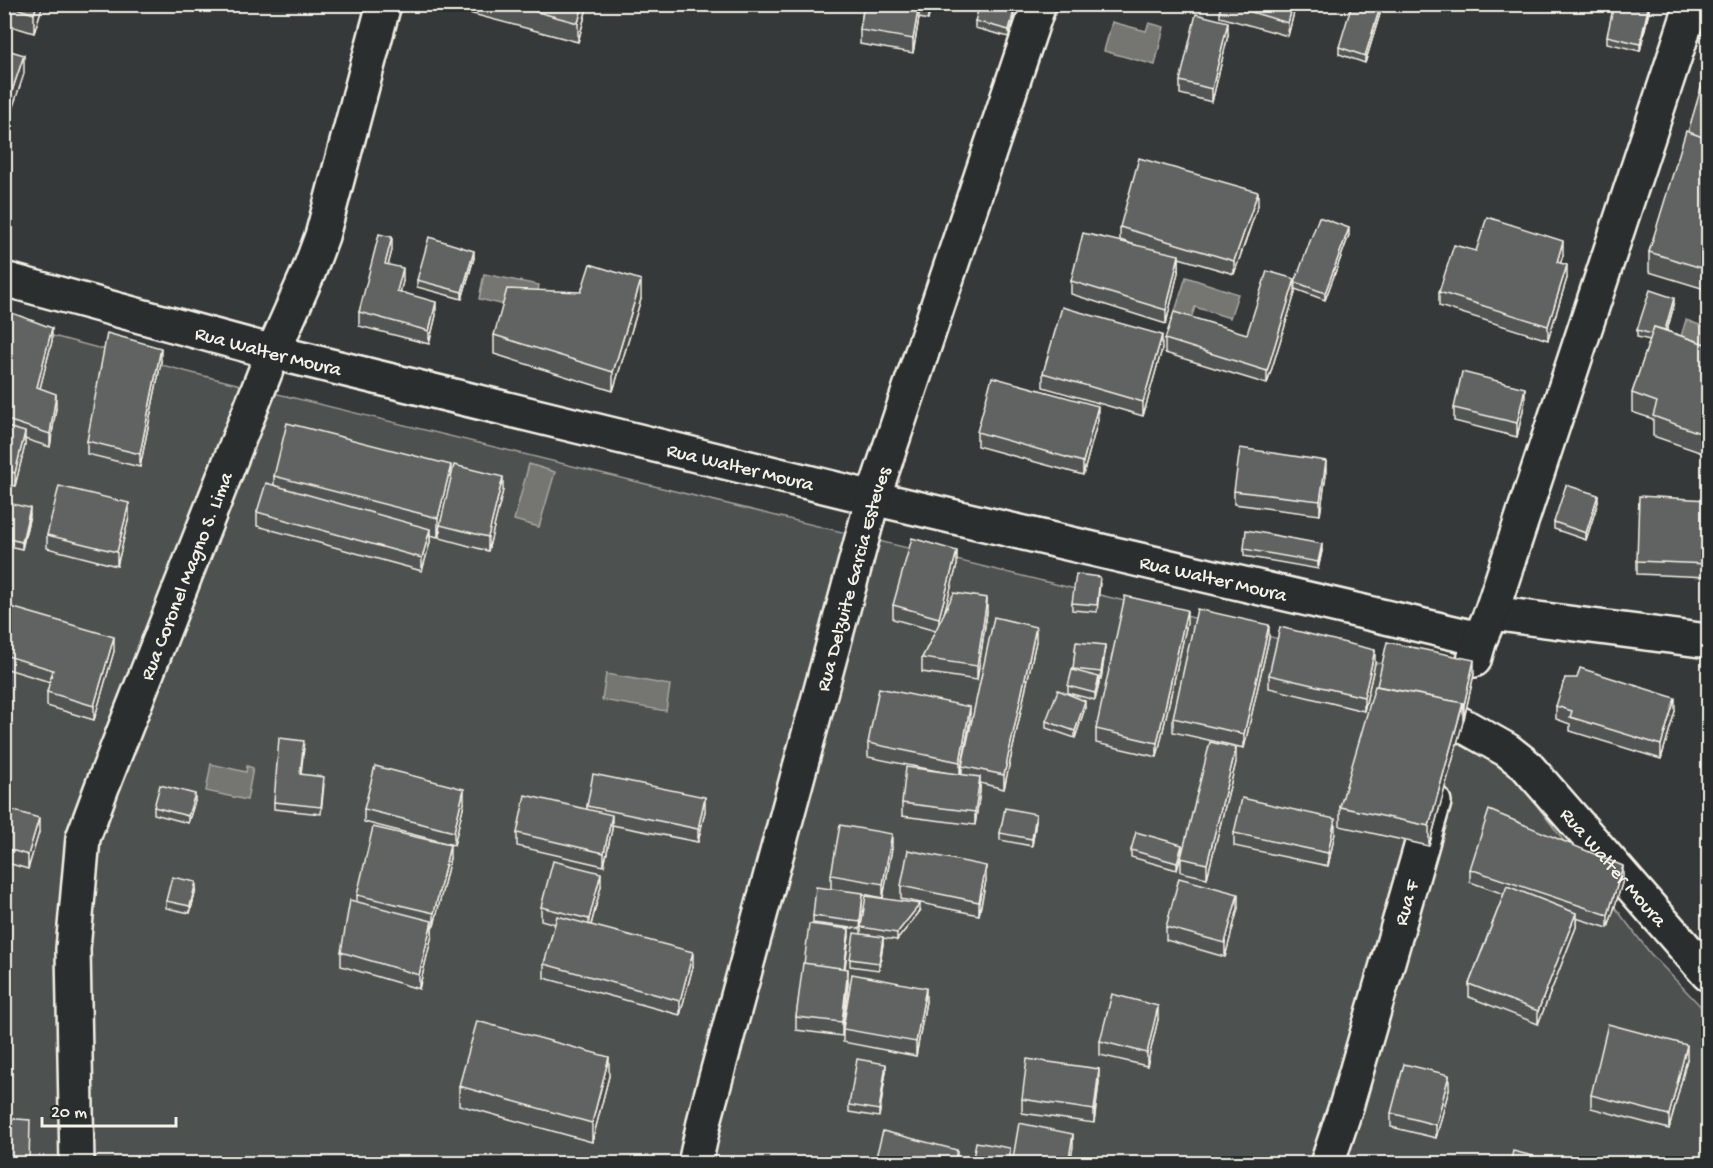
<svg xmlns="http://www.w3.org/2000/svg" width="1713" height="1168" font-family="'Gochi Hand',sans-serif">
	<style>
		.green { fill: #4e514f; stroke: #a1a19c; stroke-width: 1.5 }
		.water { fill: #757572; stroke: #a8a7a1; stroke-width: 1.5 }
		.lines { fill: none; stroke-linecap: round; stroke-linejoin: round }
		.street-casing { stroke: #f4f1e8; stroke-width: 38 }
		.street { stroke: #2a2d2e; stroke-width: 33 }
		.wall { fill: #535554; stroke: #f4f1e8; stroke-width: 1.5 }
		.shaded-wall { fill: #444545; stroke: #f4f1e8; stroke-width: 1.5 }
		.building { fill: #616362; stroke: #f4f1e8; stroke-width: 1.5 }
		.labels { text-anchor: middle; stroke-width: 6; stroke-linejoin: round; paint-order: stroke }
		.street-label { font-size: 20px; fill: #f4f1e8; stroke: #2a2d2e }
	</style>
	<rect width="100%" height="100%" fill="#363939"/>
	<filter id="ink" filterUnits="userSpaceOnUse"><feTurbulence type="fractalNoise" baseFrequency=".0167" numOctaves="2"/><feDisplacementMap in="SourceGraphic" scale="12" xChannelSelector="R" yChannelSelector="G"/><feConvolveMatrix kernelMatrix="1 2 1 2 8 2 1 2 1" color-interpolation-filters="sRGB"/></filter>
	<g filter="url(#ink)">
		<!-- green -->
		<path class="green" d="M4,323L196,374L1439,678L1650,953L1708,1014V1163H5Z"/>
		<!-- water -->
		<g class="water">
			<path d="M1112,22L1146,31L1149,23L1164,27L1155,65L1104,51Z"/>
			<path d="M484,274L539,285L536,302L505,305L479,299Z"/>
			<path d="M1186,277L1238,294L1230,318L1195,307L1188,327L1172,321Z"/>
			<path d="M1686,320L1708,328V353L1679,343Z"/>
			<path d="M529,464L555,472L539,527L514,520Z"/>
			<path d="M606,674L670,685L666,711L602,700Z"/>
			<path d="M211,764L246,772L247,766L253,768L247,800L206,791Z"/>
		</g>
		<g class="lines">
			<!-- street casing -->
			<g class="street-casing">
				<g id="street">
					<path id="s1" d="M4,279L273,352L873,498L1480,639"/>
					<path d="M1491,613L1708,641"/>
					<path d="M1474,660L1480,639L1491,613L1692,4"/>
					<path id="s2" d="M1457,722L1507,750L1526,765L1708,974"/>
					<path id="s3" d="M77,1164L73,949L83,838L102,787L273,352L309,271L322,236L384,4"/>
					<path id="s4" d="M695,1164L705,1118L873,498L1039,4"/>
					<path id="s5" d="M1327,1164L1346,1107L1434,802"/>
				</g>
			</g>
			<!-- street -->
			<use href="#street" class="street"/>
		</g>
		<!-- wall -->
		<g class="wall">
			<path d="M4,4H43L34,33L4,24Z"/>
			<path d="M435,4H588L578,42Z"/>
			<path d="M864,4H931L928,20L919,18L913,53L860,44V30Z"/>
			<path d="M1220,4H1296L1288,36L1220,17Z"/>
			<path d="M1383,4L1365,63L1339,54V47Z"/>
			<path d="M1649,11L1640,51L1607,43V36Z"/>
			<path d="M1014,18L1009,37L975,28V21Z"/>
			<path d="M1228,35L1212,102L1180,94V81Z"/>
			<path d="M1708,80V290L1649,272V252Z"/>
			<path d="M1258,205L1234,274L1179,258V268L1166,324L1071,294V281L1135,245L1120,240V227Z"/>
			<path d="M1349,235L1325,300L1295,289V282Z"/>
			<path d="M392,250L388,265L403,281L400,292L436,315L429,344L359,326V312Z"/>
			<path d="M1476,251L1563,255L1560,263L1567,278L1548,340L1439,306V292Z"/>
			<path d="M474,258L462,299L417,287V280Z"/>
			<path d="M1295,293L1267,384L1165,353V339L1247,334Z"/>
			<path d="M641,299L613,391L494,354V335Z"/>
			<path d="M1674,305L1667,331L1708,345V455L1653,436V419L1632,412V393L1650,340L1637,337V330Z"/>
			<path d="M4,335L52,341L40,388L56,408L50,447L25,439V445L15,486L4,483Z"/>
			<path d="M1162,349L1143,416L1043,387V373Z"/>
			<path d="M161,362L140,467L87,454V441Z"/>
			<path d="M1525,401L1517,437L1454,421V408Z"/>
			<path d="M1098,420L1083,475L977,446V432Z"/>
			<path d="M1326,475L1320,515L1234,504V491Z"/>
			<path d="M274,476L451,478L503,490L488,551L440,538V530L438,537L430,535V542L422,571L257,526V512L274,486Z"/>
			<path d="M1708,500V577L1637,574V561Z"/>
			<path d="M4,502L30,515L22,549L4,545Z"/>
			<path d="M1598,502L1586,540L1554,529V522Z"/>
			<path d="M129,517L117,566L47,548V535Z"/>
			<path d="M1244,549L1322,551L1318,569L1244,556Z"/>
			<path d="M957,565L943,616L987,612L977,680L922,672V658L936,631L893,619V605Z"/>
			<path d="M1100,584L1097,612L1072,610V603Z"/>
			<path d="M4,605L114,651L94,720L47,706V692L50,682L4,668Z"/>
			<path d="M1187,623L1157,757L1096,743V729Z"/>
			<path d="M1269,638L1244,748L1173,732V718Z"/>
			<path d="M1036,641L1004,789L980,783V791L975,825L902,816V803L947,773L868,757V743L970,720L960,774L962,775V766Z"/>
			<path d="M1076,642L1105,652L1101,679H1099V684L1095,700L1068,693V686L1073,670Z"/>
			<path d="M1375,663L1364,711L1269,688V675Z"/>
			<path d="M1474,674L1464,719L1463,718V722L1429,846L1340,826V807L1377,687Z"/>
			<path d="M1556,706L1675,711L1661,759L1570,731V724L1556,719Z"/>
			<path d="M1085,708L1075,738L1046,728V721Z"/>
			<path d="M304,748L301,774L324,784L321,814L274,809V802Z"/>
			<path d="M1236,762L1207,878L1181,872V858Z"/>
			<path d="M1708,790V822L1705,821V807Z"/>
			<path d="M195,801L188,823L154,814V807Z"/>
			<path d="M464,803L454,845L364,822V809Z"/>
			<path d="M587,806L705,811L698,842L612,825V829L604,866L517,846V833L587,810Z"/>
			<path d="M4,808L39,832L28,869L4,862Z"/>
			<path d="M1036,821L1032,846L1000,840V833Z"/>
			<path d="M1234,833H1335L1328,866L1234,846Z"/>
			<path d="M892,848L883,898L863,894L860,929L813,923V916L831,888V875Z"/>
			<path d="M1131,850L1182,852L1177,870L1131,857Z"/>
			<path d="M450,858L434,926H432V935L419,989L341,966V952L357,902V895Z"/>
			<path d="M1470,869L1623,880L1608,928L1576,918V927L1538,1024L1469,997V984L1504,894L1470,882Z"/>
			<path d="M986,880L979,915L901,899V886Z"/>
			<path d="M601,886L591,925L693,966L680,1015L544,978V964L555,924L541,920V907Z"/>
			<path d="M196,889L190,913L166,908V901Z"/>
			<path d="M1238,908L1225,957L1166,940V927Z"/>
			<path d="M920,911L897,940L883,938V944L879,970L850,966V959L861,934V927Z"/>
			<path d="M849,936L845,969L848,983L843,1027L926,1001L916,1056L843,1042V1029L842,1036L796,1030V1017L804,964Z"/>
			<path d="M1158,1019L1147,1066L1100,1055V1041Z"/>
			<path d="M1687,1059L1669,1129L1591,1108V1095Z"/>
			<path d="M886,1071L879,1117L849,1112V1105Z"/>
			<path d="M609,1076L592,1142L459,1105V1086Z"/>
			<path d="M1099,1082L1094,1123L1022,1113V1099Z"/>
			<path d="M1449,1089L1436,1138L1391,1127V1113Z"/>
		</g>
		<!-- shaded-wall -->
		<g class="shaded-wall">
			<path d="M37,4H43L34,33V14Z"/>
			<path d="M583,4H588L578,42V23Z"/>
			<path d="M929,4H931L928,20V6Z"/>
			<path d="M1293,4H1296L1288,36V23Z"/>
			<path d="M1381,4H1383L1365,63V56Z"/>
			<path d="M1649,4V11L1640,51V44Z"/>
			<path d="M919,5V18L913,53V39Z"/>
			<path d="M1014,11V18L1009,37V30Z"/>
			<path d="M1228,22V35L1212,102V89Z"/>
			<path d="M24,55V74L4,134V115Z"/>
			<path d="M1258,192V205L1234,274V261Z"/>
			<path d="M1349,228V235L1325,300V293Z"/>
			<path d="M392,237V250L385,277V264Z"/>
			<path d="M1563,241V255L1557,275V262Z"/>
			<path d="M474,251V258L462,299V292Z"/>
			<path d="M1179,255V268L1166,324V310Z"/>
			<path d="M1567,265V278L1548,340V326Z"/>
			<path d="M403,268V281L397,305V291Z"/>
			<path d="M1295,279V293L1267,384V371Z"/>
			<path d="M641,280V299L613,391V372Z"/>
			<path d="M1674,298V305L1663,344V337Z"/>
			<path d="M436,302V315L429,344V331Z"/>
			<path d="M52,328V341L37,400V387Z"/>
			<path d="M1162,335V349L1143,416V402Z"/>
			<path d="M161,348V362L140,467V454Z"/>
			<path d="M1525,388V401L1517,437V423Z"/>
			<path d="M56,394V408L50,447V434Z"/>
			<path d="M1098,406V420L1083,475V462Z"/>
			<path d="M25,432V445L15,486V473Z"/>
			<path d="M1326,461V475L1320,515V501Z"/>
			<path d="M451,465V485L440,525L438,537V518Z"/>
			<path d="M503,477V490L488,551V537Z"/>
			<path d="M1598,495V502L1586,540V533Z"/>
			<path d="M129,503V517L117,566V552Z"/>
			<path d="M30,508V515L22,549V542Z"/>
			<path d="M430,529V542L422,571V558Z"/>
			<path d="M1322,544V551L1318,569V562Z"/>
			<path d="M957,551V565L939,632V618Z"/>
			<path d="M987,598V612L977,680V666Z"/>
			<path d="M1187,610V623L1157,757V743Z"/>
			<path d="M1269,625V638L1244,748V734Z"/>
			<path d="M1036,627V641L1004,789V775Z"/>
			<path d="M114,637V651L94,720V706Z"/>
			<path d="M1105,645V652L1101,679V672Z"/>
			<path d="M1375,650V663L1364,711V697Z"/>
			<path d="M1474,660V674L1464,719V705Z"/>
			<path d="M1099,677V684L1095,700V693Z"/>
			<path d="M1675,698V711L1661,759V745Z"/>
			<path d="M1085,701V708L1075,738V731Z"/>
			<path d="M1463,703V722L1429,846V826Z"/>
			<path d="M970,707V720L960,775V762Z"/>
			<path d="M1236,748V762L1207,878V864Z"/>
			<path d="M980,777V791L975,825V812Z"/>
			<path d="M464,789V803L454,845V832Z"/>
			<path d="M195,794V801L188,823V816Z"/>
			<path d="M705,797V811L698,842V829Z"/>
			<path d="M1036,814V821L1032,846V839Z"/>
			<path d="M612,815V829L604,866V853Z"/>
			<path d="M39,818V832L28,869V855Z"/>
			<path d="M1335,819V833L1328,866V853Z"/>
			<path d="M892,834V848L883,898V884Z"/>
			<path d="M450,845V858L434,926V913Z"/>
			<path d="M1182,845V852L1177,870V863Z"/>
			<path d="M986,866V880L979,915V902Z"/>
			<path d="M1623,866V880L1608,928V915Z"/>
			<path d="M601,873V886L589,932V919Z"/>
			<path d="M196,882V889L190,913V906Z"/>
			<path d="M1238,894V908L1225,957V943Z"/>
			<path d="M920,904V911L897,940V933Z"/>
			<path d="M1576,913V927L1538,1024V1011Z"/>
			<path d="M432,921V935L419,989V975Z"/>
			<path d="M849,929V936L843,978V971Z"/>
			<path d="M883,937V944L879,970V963Z"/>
			<path d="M693,952V966L680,1015V1001Z"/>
			<path d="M848,969V983L842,1036V1022Z"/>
			<path d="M926,988V1001L916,1056V1042Z"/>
			<path d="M1158,1006V1019L1147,1066V1053Z"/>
			<path d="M1687,1045V1059L1669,1129V1115Z"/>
			<path d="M609,1057V1076L592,1142V1123Z"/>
			<path d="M886,1064V1071L879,1117V1110Z"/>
			<path d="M1099,1069V1082L1094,1123V1110Z"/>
			<path d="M1449,1075V1089L1436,1138V1125Z"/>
			<path d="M1073,1134V1147L1070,1164H1068Z"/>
			<path d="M1010,1148V1164H1008Z"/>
			<path d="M957,1150V1164H954Z"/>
		</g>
		<!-- building -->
		<g class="building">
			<path d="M4,4H37L34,14Z"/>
			<path d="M508,4H583L578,23Z"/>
			<path d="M864,4H929L928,6L919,5L913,39L860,30Z"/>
			<path d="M980,4H992L1014,11L1009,30L975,21Z"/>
			<path d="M1224,4H1293L1288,23Z"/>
			<path d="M1352,4H1381L1365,56L1339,47Z"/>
			<path d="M1614,4H1649L1640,44L1607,36Z"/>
			<path d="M1196,14L1228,22L1212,89L1180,81Z"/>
			<path d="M4,49L24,55L4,115Z"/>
			<path d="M1704,78L1708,80V139L1688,132Z"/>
			<path d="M1686,131L1708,139V270L1649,252Z"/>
			<path d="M1139,158L1258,192L1234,261L1120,227Z"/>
			<path d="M1319,217L1349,228L1325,293L1295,282Z"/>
			<path d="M1487,217L1563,241L1557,262L1567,265L1548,326L1439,292L1454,245L1476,251Z"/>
			<path d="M1083,233L1179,255L1166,310L1071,281Z"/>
			<path d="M379,234L392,237L385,264L403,268L397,291L436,302L429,331L359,312Z"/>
			<path d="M429,237L474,251L462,292L417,280Z"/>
			<path d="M590,264L641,280L613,372L494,335L507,289L581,292Z"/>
			<path d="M1267,271L1295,279L1267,371L1165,339L1174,312L1247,334Z"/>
			<path d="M1650,290L1674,298L1665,330L1654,327L1652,334L1637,330Z"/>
			<path d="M1062,307L1162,335L1143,402L1043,373Z"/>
			<path d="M12,313L52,328L37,387L56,394L50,434L4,419V335Z"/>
			<path d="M1654,327L1708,345V436L1653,416L1657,402L1632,393Z"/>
			<path d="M107,333L161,348L140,454L87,441Z"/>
			<path d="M1462,372L1525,388L1517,423L1454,408Z"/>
			<path d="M992,377L1098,406L1083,462L977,432Z"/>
			<path d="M287,423L451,465L438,518L274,476Z"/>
			<path d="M4,426L25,432L15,473L4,470Z"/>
			<path d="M1240,448L1326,461L1320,501L1234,491Z"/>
			<path d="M454,465L503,477L488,537L440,525Z"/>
			<path d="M266,483L430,529L422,558L257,512Z"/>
			<path d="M1566,485L1598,495L1586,533L1554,522Z"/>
			<path d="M59,486L129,503L117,552L47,535Z"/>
			<path d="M1639,496L1708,500V564L1637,561Z"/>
			<path d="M4,502L30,508L22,542L4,538Z"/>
			<path d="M1246,530L1322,544L1318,562L1244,549Z"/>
			<path d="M912,538L957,551L939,618L893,605Z"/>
			<path d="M1076,574L1100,577L1097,605L1072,603Z"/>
			<path d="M954,593L987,598L977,666L922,658Z"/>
			<path d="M1125,596L1187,610L1157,743L1096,729Z"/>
			<path d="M4,605L114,637L94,706L47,692L53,670L4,655Z"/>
			<path d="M1197,609L1269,625L1244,734L1173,718Z"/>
			<path d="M994,617L1036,627L1004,775L962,766Z"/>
			<path d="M1280,627L1375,650L1364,697L1269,675Z"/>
			<path d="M1076,642L1105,645L1101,672L1073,669Z"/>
			<path d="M1387,642L1474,660L1464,705H1462L1463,703L1377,686Z"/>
			<path d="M1580,668L1675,698L1661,745L1570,717L1572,711L1556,706L1565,678H1577Z"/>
			<path d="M1072,670L1099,677L1095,693L1068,686Z"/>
			<path d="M1375,686L1463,703L1429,826L1340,807Z"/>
			<path d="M879,688L970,707L960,762L868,743Z"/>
			<path d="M1058,690L1085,701L1075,731L1046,721Z"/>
			<path d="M279,738L304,741L300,774L324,777L321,807L274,802Z"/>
			<path d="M1210,742L1236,748L1207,864L1181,858Z"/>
			<path d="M375,766L464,789L454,832L364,809Z"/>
			<path d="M906,767L980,777L975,812L902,803Z"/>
			<path d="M593,774L705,797L698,829L587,806Z"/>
			<path d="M160,785L195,794L188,816L154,807Z"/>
			<path d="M1708,790V808L1705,807Z"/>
			<path d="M525,795L612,815L604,853L517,833Z"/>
			<path d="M1242,798L1335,819L1328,853L1234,833Z"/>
			<path d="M4,808L39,818L28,855L4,848Z"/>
			<path d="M1005,808L1036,814L1032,839L1000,833Z"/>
			<path d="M1489,810L1623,866L1608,915L1470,869Z"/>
			<path d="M840,825L892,834L883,884L831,875Z"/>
			<path d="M373,827L450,845L434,913L357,895Z"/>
			<path d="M1136,832L1182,845L1177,863L1131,850Z"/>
			<path d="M908,850L986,866L979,902L901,886Z"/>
			<path d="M553,861L601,873L589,919L541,907Z"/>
			<path d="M172,877L196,882L190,906L166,901Z"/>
			<path d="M1179,878L1238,894L1225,943L1166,927Z"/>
			<path d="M1507,886L1576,913L1538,1011L1469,984Z"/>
			<path d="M816,887L863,893L860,922L813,916Z"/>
			<path d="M866,896L920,904L897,933L861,927Z"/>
			<path d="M350,900L432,921L419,975L341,952Z"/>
			<path d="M557,916L693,952L680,1001L544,964Z"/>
			<path d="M809,924L849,929L844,969L804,964Z"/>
			<path d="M854,933L883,937L879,963L850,959Z"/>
			<path d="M803,963L848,969L842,1022L796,1017Z"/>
			<path d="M852,974L926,988L916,1042L843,1029Z"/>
			<path d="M1112,994L1158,1006L1147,1053L1100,1041Z"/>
			<path d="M477,1021L609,1057L592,1123L459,1086Z"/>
			<path d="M1608,1024L1687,1045L1669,1115L1591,1095Z"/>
			<path d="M857,1059L886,1064L879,1110L849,1105Z"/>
			<path d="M1027,1059L1099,1069L1094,1110L1022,1099Z"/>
			<path d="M1404,1064L1449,1075L1436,1125L1391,1113Z"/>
			<path d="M4,1118L30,1120L29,1164H4Z"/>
			<path d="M1019,1123L1073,1134L1068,1164H1012Z"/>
			<path d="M883,1131L957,1150L954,1164H874Z"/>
			<path d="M976,1142L1010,1148L1008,1164H972Z"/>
			<path d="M1513,1151L1565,1164H1510Z"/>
		</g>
	</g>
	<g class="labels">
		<!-- street labels -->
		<g class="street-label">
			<text dy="7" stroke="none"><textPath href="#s1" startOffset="274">Rua Walter Moura</textPath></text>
			<text dy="7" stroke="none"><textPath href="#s1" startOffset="760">Rua Walter Moura</textPath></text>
			<text dy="7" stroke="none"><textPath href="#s3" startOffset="608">Rua Coronel Magno S. Lima</textPath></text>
			<text dy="7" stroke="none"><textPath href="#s1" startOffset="1246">Rua Walter Moura</textPath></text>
			<text dy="7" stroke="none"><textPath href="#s4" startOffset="606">Rua Delzuite Garcia Esteves</textPath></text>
			<text dy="7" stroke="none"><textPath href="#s2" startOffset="216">Rua Walter Moura</textPath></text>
			<text dy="7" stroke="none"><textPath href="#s5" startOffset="273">Rua F</textPath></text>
		</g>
	</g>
	<!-- margin -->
	<rect width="1713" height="1168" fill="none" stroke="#2a2d2e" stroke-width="24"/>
	<rect x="12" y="12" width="1689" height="1144" fill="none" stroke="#f4f1e8" stroke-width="2" filter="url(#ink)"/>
	<!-- scale -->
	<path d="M42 1117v9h134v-9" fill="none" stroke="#f4f1e8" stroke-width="3"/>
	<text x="51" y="1117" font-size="18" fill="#f4f1e8" stroke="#2a2d2e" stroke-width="4.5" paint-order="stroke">20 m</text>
</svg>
